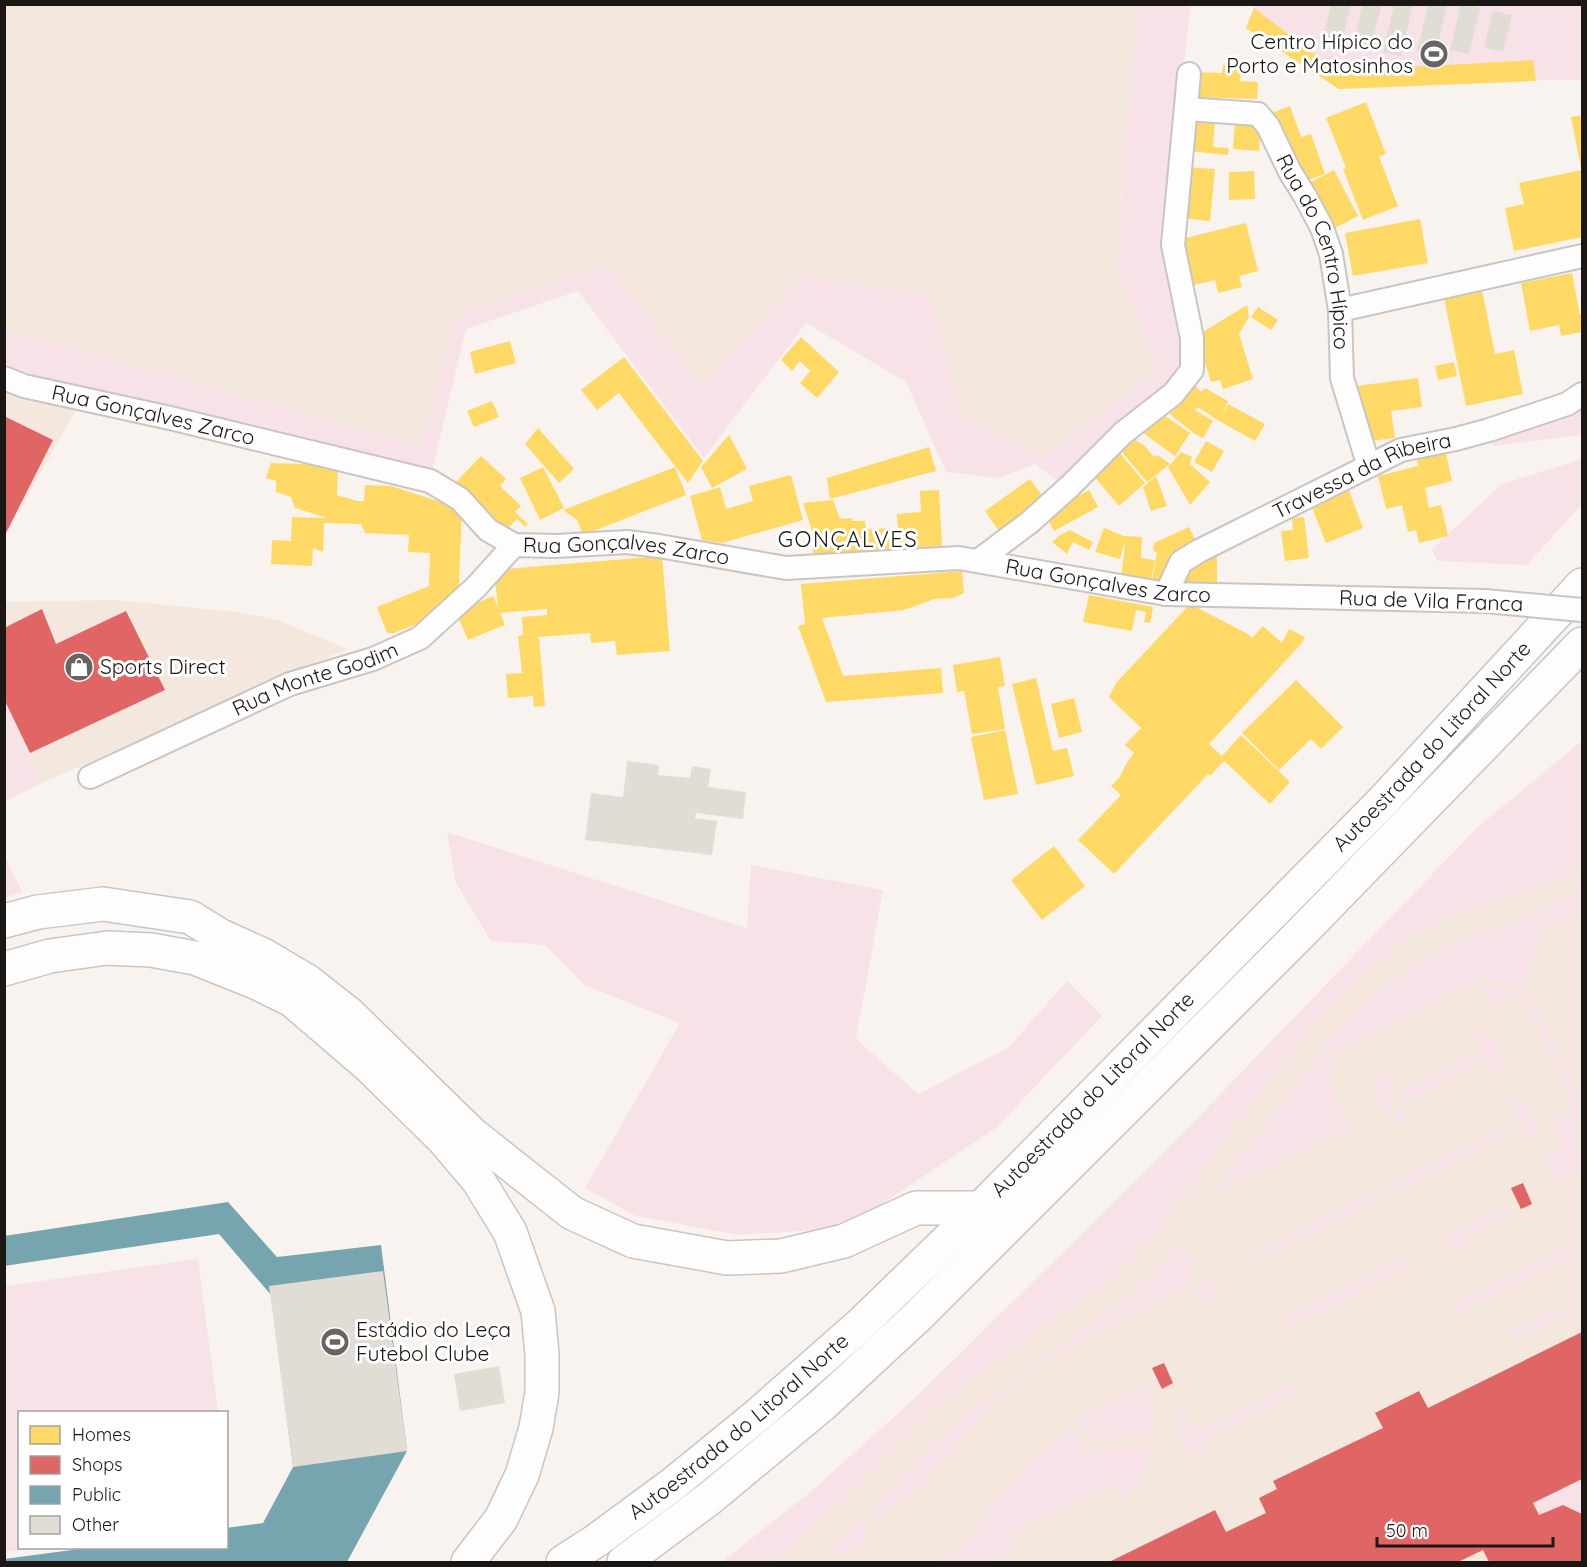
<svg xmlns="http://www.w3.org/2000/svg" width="1587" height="1567" font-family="Quicksand,sans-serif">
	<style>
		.built { fill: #f3e7de }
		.green { fill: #f7e2e8 }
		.homes { fill: #ffd966 }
		.shops { fill: #e06666 }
		.public { fill: #76a5af }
		.building { fill: #e2ddd4 }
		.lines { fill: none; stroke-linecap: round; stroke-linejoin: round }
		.minor-casing { stroke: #c9c5c2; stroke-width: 26 }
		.motorway-casing { stroke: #c9c5c2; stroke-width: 36 }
		.minor { stroke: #fefdfd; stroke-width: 22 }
		.motorway { stroke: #fefdfd; stroke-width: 33 }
		.minor-bridge-casing { stroke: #c9c5c2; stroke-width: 26; stroke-linecap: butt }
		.minor-bridge { stroke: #fefdfd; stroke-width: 22 }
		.labels { text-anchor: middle; stroke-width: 6; stroke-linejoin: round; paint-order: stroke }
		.poi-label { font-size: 21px; fill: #1a1714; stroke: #fff; text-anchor: start }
		.street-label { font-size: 21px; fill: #1a1714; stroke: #fff }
		.neighbourhood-label { font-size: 22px; letter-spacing: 1.5px; fill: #1a1714; stroke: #fff }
	</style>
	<rect width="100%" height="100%" fill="#f9f3ef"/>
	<!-- built -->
	<g class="built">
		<path d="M4,5H1137L1117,269L1158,370L1042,458L962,417L932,297L802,276L703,386L607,264L458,315L422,447L5,329Z"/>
		<path d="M5,378L82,399L5,536Z"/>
		<path d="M114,600L237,612L278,620L347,649L42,783L5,699L4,602Z"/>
		<path d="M1582,741V1562H722L813,1490L913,1400L1156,1161L1478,827Z"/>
	</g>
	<!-- green -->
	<g class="green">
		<path d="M1137,5H1191L1162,244L1185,347L1180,364L1165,392L1060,483L1035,464L998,478L946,472L906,382L806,323L704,458L578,291L466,329L432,471L22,372L5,363L4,329L421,447L458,315L607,264L703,386L802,276L932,297L962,417L1042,458L1158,370L1117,269Z"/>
		<path d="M1255,5H1582V80H1545L1339,89L1246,28Z"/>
		<path d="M1582,394V435L1493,446L1489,430Z"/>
		<path d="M1582,459V504L1527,565L1438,561L1431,550L1502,484Z"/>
		<path d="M4,699L42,783L5,801H4Z"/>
		<path d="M1582,741V859L1576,866L1556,881L1477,907L1436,924L1402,943L1370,969L1332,1006L1284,1061L1155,1234L1116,1275L968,1381L937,1407L832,1510L787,1550L771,1562H722L813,1490L913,1400L1156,1161L1478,827Z"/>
		<path d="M447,832L747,928L751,865L883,890L856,1039L918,1094L1008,1048L1067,981L1102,1016L996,1128L846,1228L738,1235L636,1216L585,1188L680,1023L584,985L545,945L491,941L456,883Z"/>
		<path d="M4,854L22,892L5,898H4Z"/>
		<path d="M1582,890V910L1541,931L1524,985L1582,1105L1577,1125L1576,1138L1582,1156V1170L1555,1183L1544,1161C1568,1149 1563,1138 1554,1117L1575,1107L1518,986L1481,977L1332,1054L1329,1080L1352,1126L1213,1194L1337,1032L1377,992L1414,964L1455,943L1537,912L1565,900Z"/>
		<path d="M1482,983L1513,989L1516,995L1500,1003L1487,1002L1479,985Z"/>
		<path d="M1476,1029C1481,1030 1486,1031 1489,1034C1500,1045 1509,1068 1495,1078L1472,1029Z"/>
		<path d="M1476,1055L1481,1063L1401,1105L1408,1121L1401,1124L1395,1123L1402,1091Z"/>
		<path d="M1386,1073L1394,1089L1389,1116C1382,1108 1371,1090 1379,1079C1380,1078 1385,1074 1386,1073Z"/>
		<path d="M1512,1096C1517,1098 1521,1100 1525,1104C1532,1113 1543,1135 1531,1143L1508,1097Z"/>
		<path d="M1508,1124L1511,1131L1391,1192L1388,1184Z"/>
		<path d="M1377,1190L1381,1197L1254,1261L1251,1254Z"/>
		<path d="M1507,1206L1511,1215L1464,1239L1468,1247C1458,1249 1450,1246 1445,1236Z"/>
		<path d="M1567,1247L1573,1258L1459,1313L1454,1303Z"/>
		<path d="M1175,1248L1192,1256V1284C1161,1301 1130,1317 1099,1333C1071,1348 1042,1362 1016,1382C979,1412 955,1454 920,1486C905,1499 889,1510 871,1519V1508L935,1443L974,1409L1115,1306L1152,1275Z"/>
		<path d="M1409,1255L1414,1265L1288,1329L1283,1319Z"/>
		<path d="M198,1259L218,1412H20V1548H40L5,1552V1286Z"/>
		<path d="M1210,1274C1215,1289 1218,1297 1203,1307L1195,1291L1206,1286L1203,1278Z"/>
		<path d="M1558,1308L1562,1316L1512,1340L1508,1332Z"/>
		<path d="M1296,1381L1302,1392L1207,1438L1211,1447L1206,1449L1207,1452C1180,1456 1170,1431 1183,1410L1194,1432Z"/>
		<path d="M1146,1383L1152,1399L1158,1403C1153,1414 1151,1421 1152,1433L1098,1441L1078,1419Z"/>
		<path d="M1072,1427L1086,1451L1151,1446C1146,1466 1140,1488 1120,1499L1112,1484L1007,1534L1015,1550L986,1562H938L963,1544L976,1529L1003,1493L1038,1456Z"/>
		<path d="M1582,1479V1514L1563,1505L1539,1515L1533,1503Z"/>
		<path d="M863,1517L864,1547L826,1554L855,1528Z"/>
	</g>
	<!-- homes -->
	<g class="homes">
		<path d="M1254,8L1337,71L1533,60L1536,81L1339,89L1246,28Z"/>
		<path d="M1223,65H1241L1240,81L1258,82L1257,99L1192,97L1193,72L1222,73Z"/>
		<path d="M1366,102L1386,154L1379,157L1398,206L1363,220L1343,169L1346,168L1326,118Z"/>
		<path d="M1290,106L1301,137L1311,134L1325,174L1297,184L1272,113Z"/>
		<path d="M1582,115V168H1581L1571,117Z"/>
		<path d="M1190,119L1215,121L1213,147L1229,148L1228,155L1187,151Z"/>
		<path d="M1235,123L1261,126L1259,151L1233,149Z"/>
		<path d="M1186,167L1215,169L1210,221L1180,218Z"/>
		<path d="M1334,170L1358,216L1331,230L1307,184Z"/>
		<path d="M1582,170V237L1514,251L1505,208L1524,204L1519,183Z"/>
		<path d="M1254,171L1255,199L1229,200V172Z"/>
		<path d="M1420,219L1428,263L1353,276L1345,233Z"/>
		<path d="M1246,223L1258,271L1239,276L1242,287L1218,293L1215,280L1190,286L1178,240Z"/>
		<path d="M1572,273L1580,315L1582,314V332L1561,336L1559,325L1530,331L1521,283Z"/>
		<path d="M1482,290L1495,354L1514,350L1523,394L1466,406L1444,298Z"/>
		<path d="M1247,305L1249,317L1239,334L1253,379L1223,389L1220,380L1211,382L1202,353L1198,335Z"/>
		<path d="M1258,307L1278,320L1271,330L1251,317Z"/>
		<path d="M801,337L839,372L817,398L800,383L810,371L800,361L792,371L781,360Z"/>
		<path d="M510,341L516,363L475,374L470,352Z"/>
		<path d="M624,357L703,461L688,483L619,393L597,410L581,390Z"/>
		<path d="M1454,362L1457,376L1438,380L1435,366Z"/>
		<path d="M1418,378L1422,407L1391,411L1395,438L1363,442L1356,386Z"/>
		<path d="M1191,381L1201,392L1205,388L1228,401L1221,416L1228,404L1265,424L1255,441L1219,421L1198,407L1195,410L1213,421L1203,438L1195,434L1161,407Z"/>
		<path d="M492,401L499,417L474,427L467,411Z"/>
		<path d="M1156,410L1190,433L1175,456L1136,428Z"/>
		<path d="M538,428L574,469L559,483L525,444Z"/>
		<path d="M1130,433L1138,442L1144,445L1154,457L1158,455L1170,464L1147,482L1116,445Z"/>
		<path d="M729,435L747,469L712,488L701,467Z"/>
		<path d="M1206,441L1224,451L1212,472L1194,462Z"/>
		<path d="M1444,444L1452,481L1425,488L1429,508L1441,505L1448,536L1419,543L1416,530L1408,532L1402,505L1386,509L1378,476L1418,466L1415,450Z"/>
		<path d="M929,447L936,471L830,499L827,478Z"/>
		<path d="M1119,452L1145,483L1119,506L1092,474Z"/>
		<path d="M1181,452L1192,457L1190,464L1210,482L1190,505L1168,467Z"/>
		<path d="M481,456L506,479L500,486L521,506L515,512L528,524L525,527L517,519L505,531L455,483Z"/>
		<path d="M271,463L338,465L337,495L357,501H364L365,485L391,486L462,509L458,608L394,633H387L377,607L429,586L430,553L408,552L409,535L365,533L361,524L324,523L323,552L313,548L312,566L271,564L272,540L291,541L292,517L327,518L295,508L291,497L276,492V481L266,478Z"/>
		<path d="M543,467L564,508L540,520L520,478Z"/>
		<path d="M675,467L686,495L583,535L577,520L563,510Z"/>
		<path d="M791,475L803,520L722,543L702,540L690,496L720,487L726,509L753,501L749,486Z"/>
		<path d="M1156,476L1167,506L1151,511L1143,487Z"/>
		<path d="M1030,479L1046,501L1001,534L985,511Z"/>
		<path d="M1347,485L1363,528L1326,543L1309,500Z"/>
		<path d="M939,490L942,546L881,549V552L813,555L812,531L803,503L833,500L840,519L852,518V521H865L866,529L898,528L897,514L921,512L920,491Z"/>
		<path d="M1089,490L1098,507L1054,531L1045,514Z"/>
		<path d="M1304,517L1309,558L1285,561L1281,531L1293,530L1292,518Z"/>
		<path d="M1189,527L1197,544L1161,583L1152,582L1157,552L1153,551L1154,543Z"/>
		<path d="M1104,528L1124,536L1142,537L1141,558L1155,560L1151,581L1121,576L1124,555L1125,541L1120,559L1095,552Z"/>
		<path d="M1070,530L1093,542L1089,550L1073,542L1067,554L1052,542L1060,535Z"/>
		<path d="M1217,552V586H1183V565Z"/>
		<path d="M662,556L670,651L617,655L615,641L591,643L590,633L539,637L545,706L534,707L533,696L508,698L506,674L522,673L518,636L523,635L522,617L547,615V609L500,613L505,625L468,640L456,612L493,596L498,607L494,570Z"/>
		<path d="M962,571L964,593L953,598L934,599L904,610L822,618L843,676L941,668L943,693L826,702L798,626L805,624L801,584Z"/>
		<path d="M1089,595L1153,607L1150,623L1144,622L1146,612L1136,610L1132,631L1083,622Z"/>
		<path d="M1190,604L1248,634L1252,638L1263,626L1282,643L1289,629L1305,637L1302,643L1209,744L1222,756L1241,735L1290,782L1270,804L1224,761L1210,776L1208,774L1114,874L1078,840L1121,795L1111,786L1119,778L1128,761L1134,753L1125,745L1141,728L1109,697L1116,683Z"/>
		<path d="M1000,657L1005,686L998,687L1005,729L972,734L964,691L957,692L953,665Z"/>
		<path d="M1036,678L1053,751L1067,748L1074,776L1036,785L1012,684Z"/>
		<path d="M1296,680L1343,727L1321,749L1311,739L1279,770L1242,733Z"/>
		<path d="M1074,698L1082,732L1059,738L1051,704Z"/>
		<path d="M1005,730L1018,794L984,800L971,737Z"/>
		<path d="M1054,846L1085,886L1042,920L1011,880Z"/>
	</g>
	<!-- shops -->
	<g class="shops">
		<path d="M4,416L53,440L4,537Z"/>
		<path d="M42,609L56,644L126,611L165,690L30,753L4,699V628Z"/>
		<path d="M1523,1183L1532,1204L1521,1209L1511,1188Z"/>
		<path d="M1582,1332V1479L1533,1503L1539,1515L1563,1505L1582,1514V1562H1489L1483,1550L1458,1562H1109L1215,1510L1226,1532L1266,1513L1259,1498L1277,1489L1273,1481L1383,1428L1375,1413L1419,1391L1428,1408Z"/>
		<path d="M1164,1363L1173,1383L1162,1389L1152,1368Z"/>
	</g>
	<!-- public -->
	<path class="public" d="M228,1202L277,1257L381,1245L407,1451L347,1562H4V1559L87,1548H226V1528L263,1523L293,1467L271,1295L219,1234L4,1266V1236Z"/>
	<!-- building -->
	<g class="building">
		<path d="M1331,4H1351L1342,42L1323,37Z"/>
		<path d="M1363,4H1382L1370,49L1353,44Z"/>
		<path d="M1394,4H1413L1401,56L1383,52Z"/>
		<path d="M1428,4H1447L1436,55L1417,51Z"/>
		<path d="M1461,4L1480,8L1469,54L1450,50Z"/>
		<path d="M1493,11L1512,15L1503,52L1484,48Z"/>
		<path d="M627,761L659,765L658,775L690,778L692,766L711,769L708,787L746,792L743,819L696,813L695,818L717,821L712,855L585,840L591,793L623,797Z"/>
		<path d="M383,1271L407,1451L293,1467L269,1286Z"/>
		<path d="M499,1366L505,1403L460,1411L454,1374Z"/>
	</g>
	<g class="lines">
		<!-- minor casing -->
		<g class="minor-casing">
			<g id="minor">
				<path id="s1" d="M1186,109L1258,114L1268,126L1290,172L1305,196L1322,228L1331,254L1340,310L1342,378L1366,457L1371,465"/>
				<path d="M1340,310L1582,256"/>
				<path id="s2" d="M4,378L24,386L170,418L430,481L460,499L488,530L514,545L556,546L627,542L659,546L786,568L959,558L1166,594L1485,601"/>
				<path d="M978,561L1030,522L1070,486L1123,433L1173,394L1192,370V338L1173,245L1189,74"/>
				<path id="s3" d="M1166,594L1181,562L1199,551L1401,450L1456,439L1489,430L1567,404L1582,394"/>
				<path id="s4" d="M90,777L290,684L373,659L420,638L476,587L514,545"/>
			</g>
		</g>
		<!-- motorway casing -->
		<g class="motorway-casing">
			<g id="motorway">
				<path d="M4,921L38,912L103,904L190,917L221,936L263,955L307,981L349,1014L472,1134L572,1213L633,1241L727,1258L781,1256L844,1241L916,1208H981"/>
				<path d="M4,969L50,956L107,948L151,950L195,958L255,982L292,1000L369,1066L443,1139L478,1180L510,1232L538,1311L542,1354V1392L536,1428L522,1475L501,1519L468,1562"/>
				<path id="s5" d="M563,1562L597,1540L673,1484L759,1414L860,1325L981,1208L1383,801L1582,585"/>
				<path d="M624,1562L710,1498L822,1405L919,1315L1302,932L1582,644"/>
			</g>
		</g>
		<!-- minor -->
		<use href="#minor" class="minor"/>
		<!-- motorway -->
		<use href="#motorway" class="motorway"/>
		<!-- minor-bridge casing -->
		<g class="minor-bridge-casing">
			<path id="minor-bridge" d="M1485,601L1582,610"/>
		</g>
		<!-- minor-bridge -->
		<use href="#minor-bridge" class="minor-bridge"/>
	</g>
	<!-- icons -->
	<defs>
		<g id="stadium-disc" transform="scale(1.5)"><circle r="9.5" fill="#686461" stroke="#fff"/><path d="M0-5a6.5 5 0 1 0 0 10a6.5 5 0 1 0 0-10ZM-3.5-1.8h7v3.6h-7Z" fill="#fff"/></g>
		<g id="shop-disc" transform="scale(1.5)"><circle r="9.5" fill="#686461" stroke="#fff"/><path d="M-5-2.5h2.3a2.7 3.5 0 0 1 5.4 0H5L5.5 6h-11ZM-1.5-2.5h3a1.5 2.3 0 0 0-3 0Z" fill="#fff"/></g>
	</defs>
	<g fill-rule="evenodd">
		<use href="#stadium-disc" x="1434" y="54"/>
		<use href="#shop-disc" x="79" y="667"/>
		<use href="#stadium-disc" x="335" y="1342"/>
	</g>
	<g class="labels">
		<!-- poi labels -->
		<g class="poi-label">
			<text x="1413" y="49" text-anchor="end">Centro Hípico do<tspan x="1413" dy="24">Porto e Matosinhos</tspan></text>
			<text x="100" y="674">Sports Direct</text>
			<text x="356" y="1337">Estádio do Leça<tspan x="356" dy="24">Futebol Clube</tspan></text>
		</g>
		<!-- street labels -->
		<g class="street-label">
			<text dy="7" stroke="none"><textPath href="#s1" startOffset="224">Rua do Centro Hípico</textPath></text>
			<text dy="7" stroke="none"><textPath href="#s2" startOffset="154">Rua Gonçalves Zarco</textPath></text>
			<text dy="7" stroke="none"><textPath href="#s3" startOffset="237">Travessa da Ribeira</textPath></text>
			<text dy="7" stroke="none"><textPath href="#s2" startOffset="658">Rua Gonçalves Zarco</textPath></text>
			<text dy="7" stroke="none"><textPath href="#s2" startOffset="1144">Rua Gonçalves Zarco</textPath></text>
			<text transform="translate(1431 601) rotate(2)" y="7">Rua de Vila Franca</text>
			<text dy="7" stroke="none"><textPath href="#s4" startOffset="246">Rua Monte Godim</textPath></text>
			<text dy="7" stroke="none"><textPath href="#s5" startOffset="1194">Autoestrada do Litoral Norte</textPath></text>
			<text dy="7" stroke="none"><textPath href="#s5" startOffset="708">Autoestrada do Litoral Norte</textPath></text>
			<text dy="7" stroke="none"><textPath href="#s5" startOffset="222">Autoestrada do Litoral Norte</textPath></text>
		</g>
		<!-- neighbourhood labels -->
		<g class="neighbourhood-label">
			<text x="848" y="547">GONÇALVES</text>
		</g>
	</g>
	<!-- border -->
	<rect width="1587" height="1567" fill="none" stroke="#1a1714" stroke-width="12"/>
	<!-- legend -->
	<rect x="18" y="1411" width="210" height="138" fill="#ffffff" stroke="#a3a2a1" stroke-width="1.5"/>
	<rect x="30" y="1426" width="30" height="18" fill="#ffd966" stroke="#a3a2a1" stroke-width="1.5"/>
	<text x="72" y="1441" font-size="18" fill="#1a1714">Homes</text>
	<rect x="30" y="1456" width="30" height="18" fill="#e06666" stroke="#a3a2a1" stroke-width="1.5"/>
	<text x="72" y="1471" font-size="18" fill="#1a1714">Shops</text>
	<rect x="30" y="1486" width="30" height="18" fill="#76a5af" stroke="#a3a2a1" stroke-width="1.5"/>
	<text x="72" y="1501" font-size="18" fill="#1a1714">Public</text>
	<rect x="30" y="1516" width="30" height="18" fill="#e2ddd4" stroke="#a3a2a1" stroke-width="1.5"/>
	<text x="72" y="1531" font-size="18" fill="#1a1714">Other</text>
	<!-- scale -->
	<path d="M1377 1537v9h176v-9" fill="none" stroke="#1a1714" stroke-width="3"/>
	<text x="1386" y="1537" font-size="18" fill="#1a1714" stroke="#ffffff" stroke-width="4.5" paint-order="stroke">50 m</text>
</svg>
